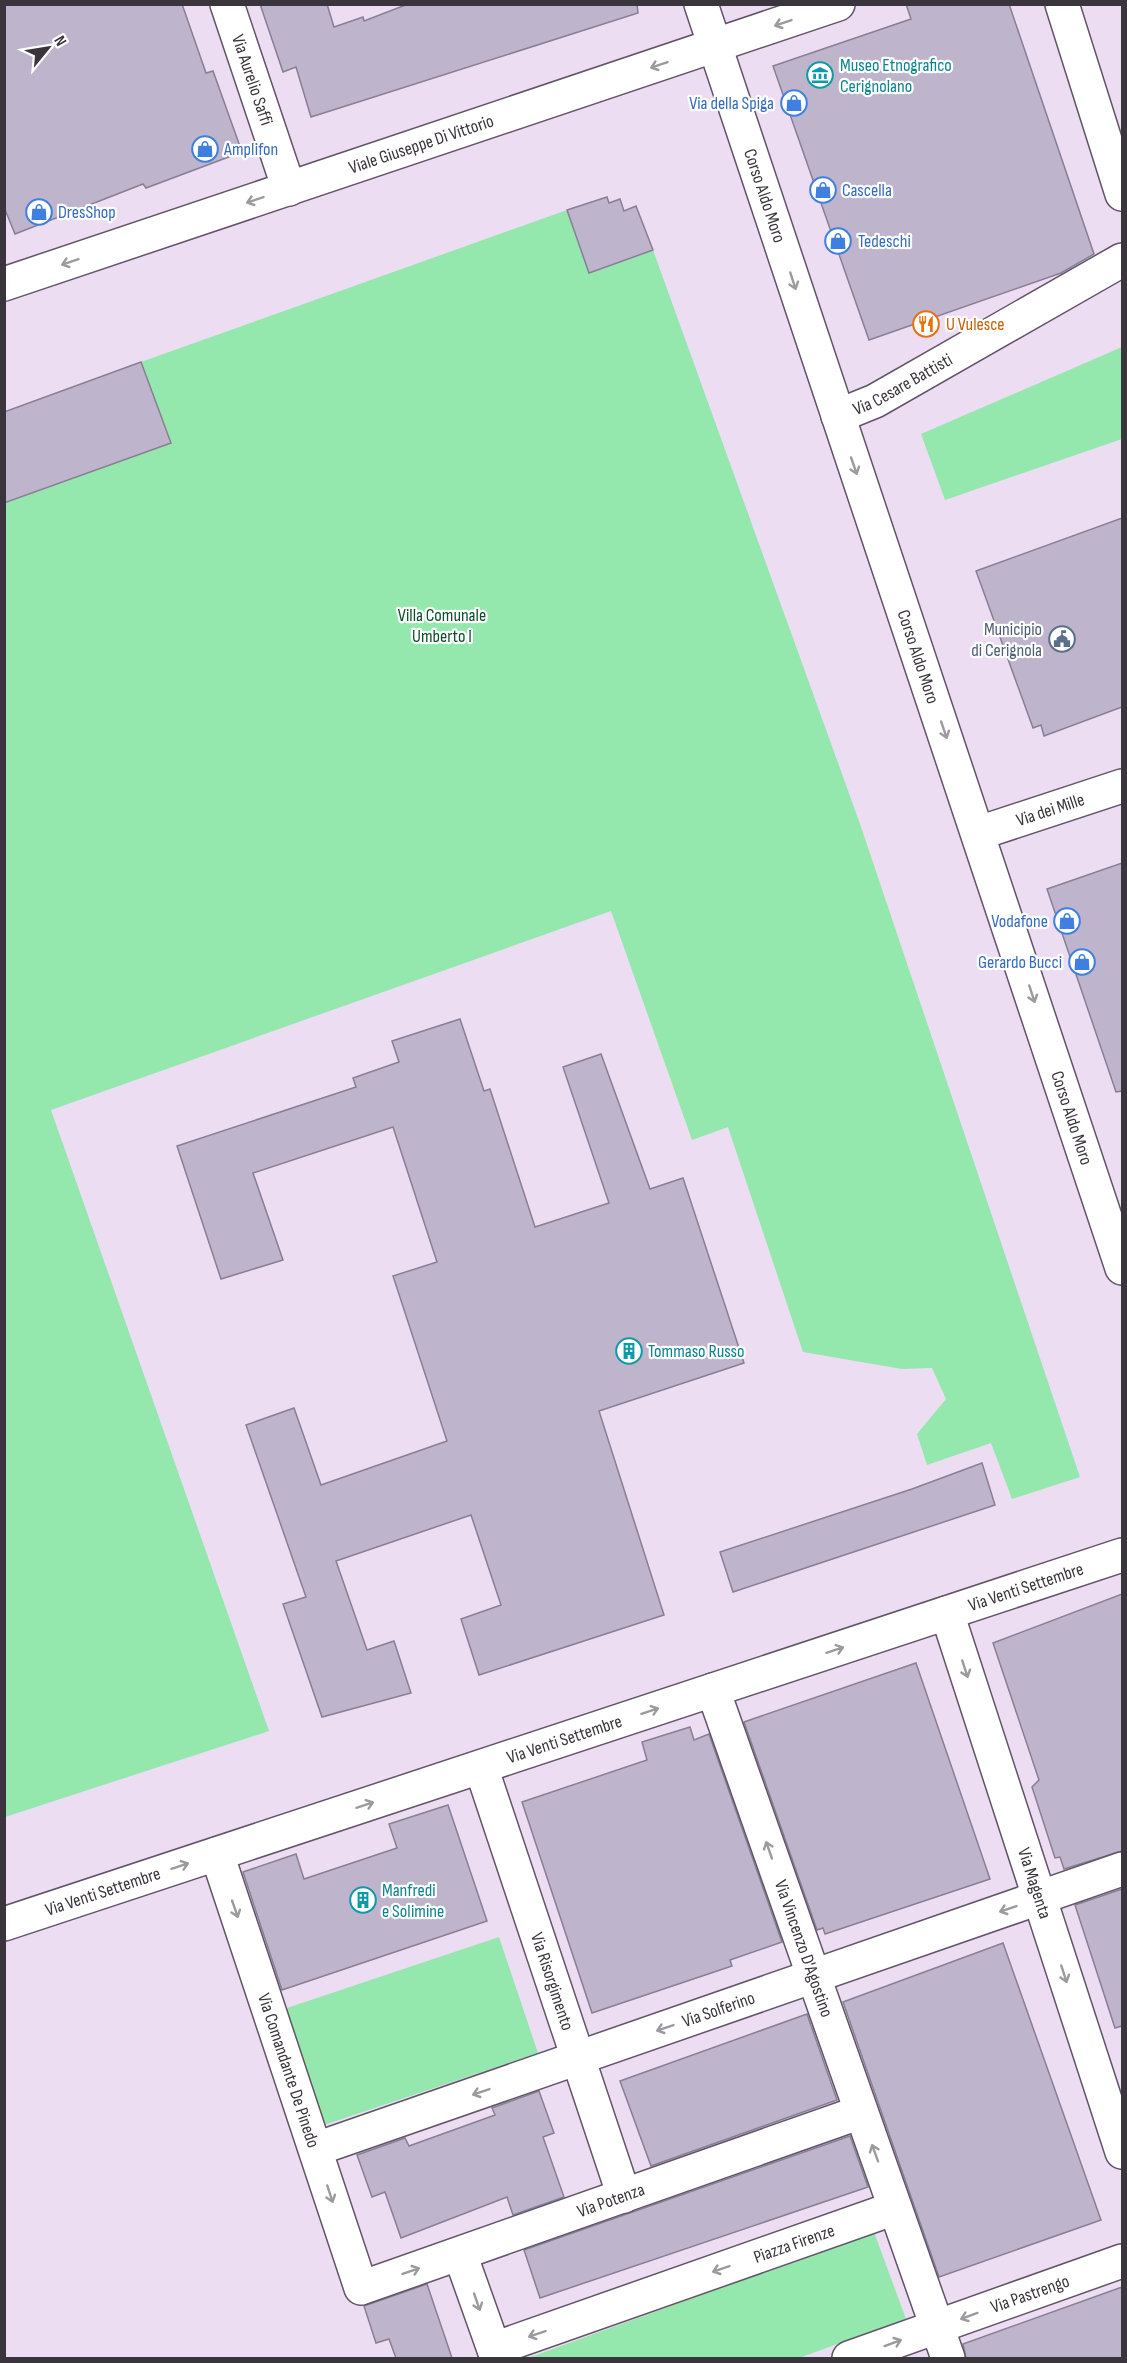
<svg xmlns="http://www.w3.org/2000/svg" width="1127" height="2363" font-family="'Sofia Sans Condensed',sans-serif">
	<style>
		.green { fill: #94e7ad }
		.building { fill: #beb4cb; stroke: #887f95; stroke-width: 1.5 }
		.lines { fill: none; stroke-linecap: round; stroke-linejoin: round }
		.minor-casing { stroke: #625467; stroke-width: 36 }
		.minor { stroke: #fff; stroke-width: 33 }
		.oneway { stroke: #9c9a9e }
		.labels { text-anchor: middle; stroke-width: 4.5; stroke-linejoin: round; paint-order: stroke }
		.culture-label { font-size: 18px; fill: #0d838f; stroke: #fff; text-anchor: start }
		.street-label { font-size: 18px; fill: #3a343c; stroke: #fff }
		.shop-label { font-size: 18px; fill: #366cbe; stroke: #fff; text-anchor: start }
		.food-label { font-size: 18px; fill: #c56008; stroke: #fff; text-anchor: start }
		.park-label { font-size: 18px; fill: #094e28; stroke: #fff }
		.service-label { font-size: 18px; fill: #4e5e75; stroke: #fff; text-anchor: end }
	</style>
	<rect width="100%" height="100%" fill="#edddf3"/>
	<!-- green -->
	<g class="green">
		<path d="M567,210L590,273L653,250L859,821L1080,1477L1012,1499L991,1443L927,1465L917,1434L946,1399L932,1368L902,1369L803,1352L728,1127L692,1140L611,911L51,1110L269,1731L5,1817V503L170,443L141,362Z"/>
		<path d="M1122,347V439L945,500L921,434Z"/>
		<path d="M499,1937L538,2053L321,2126L281,2010Z"/>
		<path d="M874,2232L906,2319L799,2358H528Z"/>
	</g>
	<!-- building -->
	<g class="building">
		<path d="M4,4H182L206,73L213,71L242,152L146,188L143,184L15,234L4,207Z"/>
		<path d="M260,4H327L334,27L363,17L364,21L408,4H637L638,13L311,117L296,67L283,72Z"/>
		<path d="M906,4H1009L1094,254L1061,273L869,340L773,66L911,19Z"/>
		<path d="M607,197L609,203L620,199L624,211L636,206L653,250L589,273L567,210Z"/>
		<path d="M141,362L171,443L4,503V412Z"/>
		<path d="M1122,518V707L1044,736L1041,725L1033,728L976,571Z"/>
		<path d="M1122,863V1091L1116,1092L1047,889Z"/>
		<path d="M460,1019L484,1091L490,1089L535,1227L609,1203L563,1067L601,1054L650,1189L683,1178L744,1363L599,1411L664,1615L479,1675L461,1619L501,1605L471,1515L336,1561L367,1650L394,1641L411,1693L322,1717L283,1604L306,1597L246,1425L294,1408L321,1485L447,1441L393,1276L437,1262L393,1127L253,1173L283,1260L221,1279L177,1146L356,1087L353,1078L399,1062L392,1041Z"/>
		<path d="M982,1463L995,1505L733,1592L720,1552L912,1489Z"/>
		<path d="M1122,1594V1851L1064,1869L1060,1857L1055,1858L1032,1787L1039,1780L993,1643Z"/>
		<path d="M916,1663L990,1879L825,1934L823,1928L817,1930L744,1722Z"/>
		<path d="M690,1727L694,1740L709,1734L782,1942L730,1960L732,1966L592,2013L522,1802L647,1760L642,1742Z"/>
		<path d="M448,1805L487,1921L282,1990L243,1872L296,1854L304,1879L397,1848L389,1824Z"/>
		<path d="M1122,1889V2026L1115,2028L1075,1905Z"/>
		<path d="M1003,1943L1101,2220L939,2277L843,2002Z"/>
		<path d="M807,2014L837,2100L651,2166L620,2081Z"/>
		<path d="M539,2091L554,2133L543,2137L564,2197L513,2215L507,2197L401,2238L385,2192L372,2197L357,2155L405,2138L409,2146L495,2115L492,2108Z"/>
		<path d="M850,2136L868,2187L540,2298L524,2250Z"/>
		<path d="M427,2284L452,2358H396L389,2339L376,2343L364,2306Z"/>
		<path d="M1122,2287V2358H966L963,2344Z"/>
	</g>
	<g class="lines">
		<!-- minor casing -->
		<g class="minor-casing">
			<g id="minor">
				<path id="s1" d="M227,4L289,189"/>
				<path id="s2" d="M701,4L1122,1268"/>
				<path d="M1062,4L1122,194"/>
				<path id="s3" d="M4,284L838,4"/>
				<path id="s4" d="M838,416L875,401L1122,260"/>
				<path id="s5" d="M979,833L1122,786"/>
				<path id="s6" d="M947,1613L1122,2152"/>
				<path id="s7" d="M713,1690L948,2358"/>
				<path id="s8" d="M481,1767L624,2196"/>
				<path id="s9" d="M217,1854L361,2288L861,2112"/>
				<path id="s10" d="M4,1924L1122,1555"/>
				<path id="s11" d="M316,2149L1122,1869"/>
				<path d="M460,2254L497,2358"/>
				<path id="s12" d="M494,2349L895,2208"/>
				<path id="s13" d="M849,2358L1122,2261"/>
			</g>
		</g>
		<!-- minor -->
		<use href="#minor" class="minor"/>
	</g>
	<!-- one-way arrows -->
	<defs><path id="oneway-shaft" d="M-6 0H5M1.5-3L5.5 0L1.5 3" fill="none" stroke-width="1.6" stroke-linecap="round" stroke-linejoin="round" transform="scale(1.5)"/></defs>
	<g class="oneway">
		<use href="#oneway-shaft" transform="translate(783 23) rotate(161)"/>
		<use href="#oneway-shaft" transform="translate(659 65) rotate(161)"/>
		<use href="#oneway-shaft" transform="translate(255 200) rotate(161)"/>
		<use href="#oneway-shaft" transform="translate(70 262) rotate(161)"/>
		<use href="#oneway-shaft" transform="translate(793 281) rotate(72)"/>
		<use href="#oneway-shaft" transform="translate(854 466) rotate(71)"/>
		<use href="#oneway-shaft" transform="translate(944 730) rotate(71)"/>
		<use href="#oneway-shaft" transform="translate(1032 994) rotate(72)"/>
		<use href="#oneway-shaft" transform="translate(835 1650) rotate(-18)"/>
		<use href="#oneway-shaft" transform="translate(965 1669) rotate(72)"/>
		<use href="#oneway-shaft" transform="translate(650 1711) rotate(-18)"/>
		<use href="#oneway-shaft" transform="translate(365 1805) rotate(-18)"/>
		<use href="#oneway-shaft" transform="translate(769 1850) rotate(-109)"/>
		<use href="#oneway-shaft" transform="translate(180 1866) rotate(-18)"/>
		<use href="#oneway-shaft" transform="translate(235 1909) rotate(71)"/>
		<use href="#oneway-shaft" transform="translate(1008 1909) rotate(161)"/>
		<use href="#oneway-shaft" transform="translate(1064 1974) rotate(72)"/>
		<use href="#oneway-shaft" transform="translate(665 2028) rotate(161)"/>
		<use href="#oneway-shaft" transform="translate(481 2092) rotate(161)"/>
		<use href="#oneway-shaft" transform="translate(875 2153) rotate(-110)"/>
		<use href="#oneway-shaft" transform="translate(330 2194) rotate(72)"/>
		<use href="#oneway-shaft" transform="translate(721 2269) rotate(161)"/>
		<use href="#oneway-shaft" transform="translate(411 2271) rotate(-19)"/>
		<use href="#oneway-shaft" transform="translate(477 2302) rotate(71)"/>
		<use href="#oneway-shaft" transform="translate(969 2316) rotate(160)"/>
		<use href="#oneway-shaft" transform="translate(537 2334) rotate(161)"/>
		<use href="#oneway-shaft" transform="translate(893 2343) rotate(-20)"/>
	</g>
	<!-- icons -->
	<defs>
		<g id="museum-ring" transform="scale(1.35)"><circle r="9.5" fill="#fff" stroke="#0f9aa8" stroke-width="1.5"/><path d="M0-6L6-3V-2H-6V-3ZM-5-1h2V3h-2ZM-1-1h2V3h-2ZM3-1h2V3H3ZM-6 4H6V6H-6Z" fill="#0f9aa8"/></g>
		<g id="shop-ring" transform="scale(1.35)"><circle r="9.5" fill="#fff" stroke="#3f7fe0" stroke-width="1.5"/><path d="M-5-2.5h2.3a2.7 3.5 0 0 1 5.4 0H5L5.5 6h-11ZM-1.5-2.5h3a1.5 2.3 0 0 0-3 0Z" fill="#3f7fe0"/></g>
		<g id="restaurant-ring" transform="scale(1.35)"><circle r="9.5" fill="#fff" stroke="#e8710a" stroke-width="1.5"/><path d="M-5-6h1v4h1v-4h1v4h1v-4h1v5L-1.5 .5V6h-2V.5L-5-1ZM5-6V6H3V1.5H1.5Q1.5-4 5-6Z" fill="#e8710a"/></g>
		<g id="civic-ring" transform="scale(1.35)"><circle r="9.5" fill="#fff" stroke="#5c6f8a" stroke-width="1.5"/><path d="M-.6-6.5H3V-4.5H.6V-3L4-1V1h2V6H-6V1h2V-1L-.6-3ZM-1.2 2.5V6h2.4V2.5Z" fill="#5c6f8a"/></g>
		<g id="building-ring" transform="scale(1.35)"><circle r="9.5" fill="#fff" stroke="#0f9aa8" stroke-width="1.5"/><path d="M-4-6H4V6H1V3H-1V6H-4ZM-2.5-4.3h1.7v1.8h-1.7ZM.8-4.3h1.7v1.8H.8ZM-2.5-1h1.7V.8h-1.7ZM.8-1h1.7V.8H.8Z" fill="#0f9aa8"/></g>
	</defs>
	<g fill-rule="evenodd">
		<use href="#museum-ring" x="820" y="75"/>
		<use href="#shop-ring" x="794" y="103"/>
		<use href="#shop-ring" x="205" y="149"/>
		<use href="#shop-ring" x="823" y="190"/>
		<use href="#shop-ring" x="39" y="212"/>
		<use href="#shop-ring" x="838" y="241"/>
		<use href="#restaurant-ring" x="926" y="324"/>
		<use href="#civic-ring" x="1062" y="639"/>
		<use href="#shop-ring" x="1067" y="921"/>
		<use href="#shop-ring" x="1082" y="962"/>
		<use href="#building-ring" x="629" y="1351"/>
		<use href="#building-ring" x="363" y="1900"/>
	</g>
	<g class="labels">
		<!-- culture labels -->
		<g class="culture-label">
			<text x="840" y="71">Museo Etnografico<tspan x="840" dy="21">Cerignolano</tspan></text>
			<text x="648" y="1357">Tommaso Russo</text>
			<text x="382" y="1896">Manfredi<tspan x="382" dy="21">e Solimine</tspan></text>
		</g>
		<!-- street labels -->
		<g class="street-label">
			<text dy="6" stroke="none"><textPath href="#s1" startOffset="80">Via Aurelio Saffi</textPath></text>
			<text dy="6" stroke="none"><textPath href="#s3" startOffset="440">Viale Giuseppe Di Vittorio</textPath></text>
			<text dy="6" stroke="none"><textPath href="#s2" startOffset="202">Corso Aldo Moro</textPath></text>
			<text dy="6" stroke="none"><textPath href="#s4" startOffset="72">Via Cesare Battisti</textPath></text>
			<text dy="6" stroke="none"><textPath href="#s2" startOffset="688">Corso Aldo Moro</textPath></text>
			<text dy="6" stroke="none"><textPath href="#s5" startOffset="75">Via dei Mille</textPath></text>
			<text dy="6" stroke="none"><textPath href="#s2" startOffset="1174">Corso Aldo Moro</textPath></text>
			<text dy="6" stroke="none"><textPath href="#s10" startOffset="1076">Via Venti Settembre</textPath></text>
			<text dy="6" stroke="none"><textPath href="#s10" startOffset="590">Via Venti Settembre</textPath></text>
			<text dy="6" stroke="none"><textPath href="#s6" startOffset="284">Via Magenta</textPath></text>
			<text dy="6" stroke="none"><textPath href="#s10" startOffset="104">Via Venti Settembre</textPath></text>
			<text dy="6" stroke="none"><textPath href="#s7" startOffset="274">Via Vincenzo D'Agostino</textPath></text>
			<text dy="6" stroke="none"><textPath href="#s8" startOffset="226">Via Risorgimento</textPath></text>
			<text dy="6" stroke="none"><textPath href="#s11" startOffset="426">Via Solferino</textPath></text>
			<text dy="6" stroke="none"><textPath href="#s9" startOffset="228">Via Comandante De Pinedo</textPath></text>
			<text dy="6" stroke="none"><textPath href="#s9" startOffset="722">Via Potenza</textPath></text>
			<text dy="6" stroke="none"><textPath href="#s12" startOffset="318">Piazza Firenze</textPath></text>
			<text dy="6" stroke="none"><textPath href="#s13" startOffset="192">Via Pastrengo</textPath></text>
		</g>
		<!-- shop labels -->
		<g class="shop-label">
			<text x="774" y="109" text-anchor="end">Via della Spiga</text>
			<text x="224" y="155">Amplifon</text>
			<text x="842" y="196">Cascella</text>
			<text x="58" y="218">DresShop</text>
			<text x="858" y="247">Tedeschi</text>
			<text x="1048" y="927" text-anchor="end">Vodafone</text>
			<text x="1062" y="968" text-anchor="end">Gerardo Bucci</text>
		</g>
		<!-- food labels -->
		<g class="food-label">
			<text x="946" y="330">U Vulesce</text>
		</g>
		<!-- park labels -->
		<g class="park-label">
			<text x="442" y="621">Villa Comunale<tspan x="442" dy="21">Umberto I</tspan></text>
		</g>
		<!-- service labels -->
		<g class="service-label">
			<text x="1042" y="635">Municipio<tspan x="1042" dy="21">di Cerignola</tspan></text>
		</g>
	</g>
	<!-- border -->
	<rect width="1127" height="2363" fill="none" stroke="#3a343c" stroke-width="12"/>
	<!-- north arrow -->
	<g transform="translate(48 48) rotate(60)" stroke="#ffffff" stroke-width="4.5" paint-order="stroke">
	<path d="M0-4.5L10 22L0 15L-10 22Z" fill="#3a343c"/>
	<text y="-9" font-size="16" font-weight="bold" text-anchor="middle" fill="#3a343c">N</text>
	</g>
</svg>
